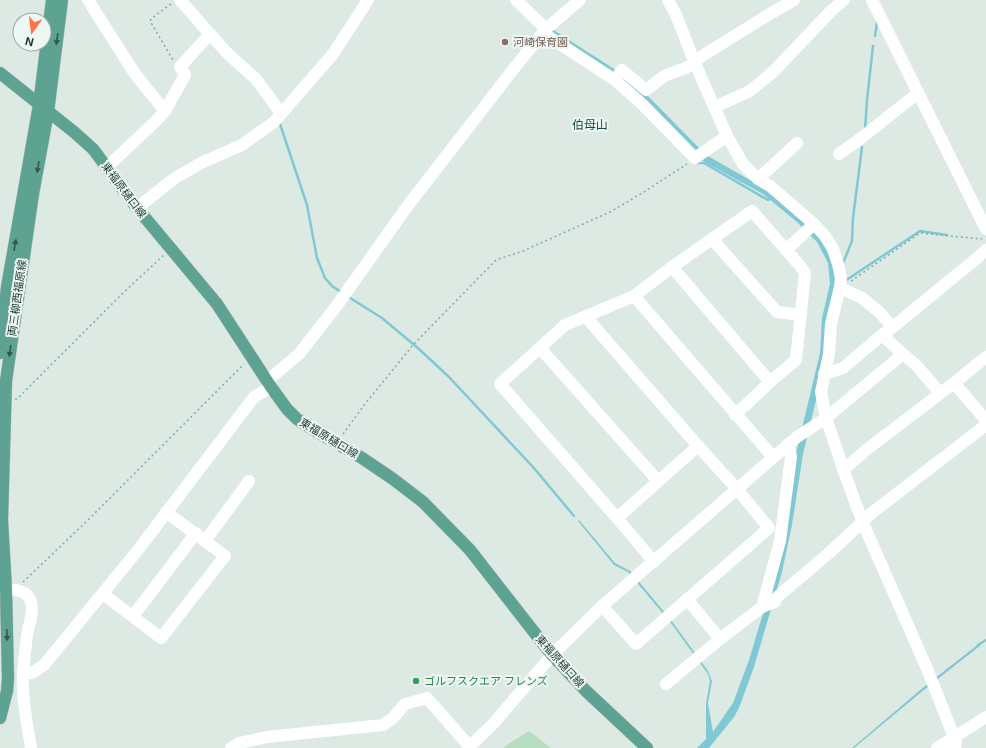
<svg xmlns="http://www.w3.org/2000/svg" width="986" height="748" font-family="Inter,'Noto Sans JP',sans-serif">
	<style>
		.green { fill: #b4debf }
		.water { fill: #80c8d4 }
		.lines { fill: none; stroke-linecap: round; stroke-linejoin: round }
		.stream { stroke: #80c8d4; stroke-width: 2.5 }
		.major-casing { stroke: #bcc4c2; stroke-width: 13 }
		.path { stroke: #7bb09f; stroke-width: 1.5; stroke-dasharray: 2 3; stroke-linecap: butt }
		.minor { stroke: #fff; stroke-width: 12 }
		.major { stroke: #5ea391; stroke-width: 12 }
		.oneway { fill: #315a4f }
		.education-dot { fill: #8d6e63; stroke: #eef7f2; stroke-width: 1.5 }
		.leisure-dot { fill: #2e9e5b; stroke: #eef7f2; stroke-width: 1.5 }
		.labels { text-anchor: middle; stroke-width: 4; stroke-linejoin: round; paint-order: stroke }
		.education-label { font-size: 11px; fill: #785e54; stroke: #eef7f2; text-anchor: start }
		.street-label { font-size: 11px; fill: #1e3b33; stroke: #eef7f2 }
		.leisure-label { font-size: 11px; fill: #27864d; stroke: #eef7f2; text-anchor: start }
		.neighbourhood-label { font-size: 12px; fill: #194e40; stroke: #eef7f2 }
	</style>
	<rect width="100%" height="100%" fill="#ddeae4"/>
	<!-- green -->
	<path class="green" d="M529,731L551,748H504L505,746Z"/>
	<!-- water -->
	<g class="water">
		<path d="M522,0L552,29L622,74L646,94L706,155L773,193L822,237L837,276L821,380L803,454L792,525L782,572L754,667L739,708L734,717L709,748H697L706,739V704L710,681L708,674L671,623L628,572L614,565L578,521L579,520L615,563L630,571L671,620L708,671L712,681L708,703L713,732L733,703L749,660L770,590L796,453L820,353L822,318L830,284L828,263L817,242L797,222L763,194L701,160L656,114L554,39Z"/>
		<path d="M980,643L981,645L925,689L854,748H852L925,686Z"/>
	</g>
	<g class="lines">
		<!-- stream -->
		<g class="stream">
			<path d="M875,36L877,22"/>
			<path d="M279,121L307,205L317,258L325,278L332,286L341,292"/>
			<path d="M865,130L867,100L873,46"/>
			<path d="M697,163H704L768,200L771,197"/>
			<path d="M843,263L852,241L853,218L862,147"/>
			<path d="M845,281L920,231L947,235"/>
			<path d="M347,296L382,318L419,349L449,377L533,467L574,516"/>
			<path d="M978,645L986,640"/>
		</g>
		<!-- major casing -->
		<g class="major-casing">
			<g id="major">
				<path d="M0,73L74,132L93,149L137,208L217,304L271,387L287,409L297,419L314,430L362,458L393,479L423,502L470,550L552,655L586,691L647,748"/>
				<path d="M0,353L7,287L39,105L52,0"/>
				<path d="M0,718L7,691L8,679L6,589L2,520L6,381L33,194L48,112L62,0"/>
			</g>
		</g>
		<!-- path -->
		<g class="path">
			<path d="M171,4L152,18L150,21L173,60"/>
			<path d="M851,281L920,233L982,239"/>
			<path d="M15,399H17L124,292L164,255"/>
			<path d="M343,434L365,404L413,345L496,260L523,251L610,212L644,192L687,164"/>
			<path d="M23,582L87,521L244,364"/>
		</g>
		<!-- minor -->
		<g class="minor">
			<path d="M88,0L135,74L165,111"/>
			<path d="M180,0L210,34"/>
			<path d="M516,0L546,29"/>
			<path d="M668,0L676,15L694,61L727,136L743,164L758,179L770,186L814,224L825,236L833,249L838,264L841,278L840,287L831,324L829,354L821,392L826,418L847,480L863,523L928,671L954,737L956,742L955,748"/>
			<path d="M872,0L986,229"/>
			<path d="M543,33L615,80L641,103L695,158L727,136"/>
			<path d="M694,61L768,15L794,0"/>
			<path d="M615,80L622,70L646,90L664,76L696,64"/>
			<path d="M715,107L750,91L773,72L832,10L844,0"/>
			<path d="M839,154L860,139L918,93"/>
			<path d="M107,167L157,120L165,111L185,75L180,67L210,34L228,54L256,79L281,113"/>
			<path d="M758,179L797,143"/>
			<path d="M137,208L175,178L203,162L242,145L274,122L333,54L368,0"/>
			<path d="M712,239L777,312L801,315"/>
			<path d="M786,250L814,224"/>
			<path d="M672,267L770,382"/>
			<path d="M840,288L862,298L878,311L893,327L882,335L903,354"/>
			<path d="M634,296L773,457"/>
			<path d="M586,317L698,446L737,489L769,528L636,644L602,606"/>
			<path d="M893,327L977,258L986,250"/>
			<path d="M540,348L658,481"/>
			<path d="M986,357L954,383L986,420"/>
			<path d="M824,374L843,368L882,335"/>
			<path d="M267,381L299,354L338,304L406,208L515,67L546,29L580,0"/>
			<path d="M698,446L617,518L500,384L565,325L634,296L672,267L752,211L801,267L805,273L796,360L770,382L735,415"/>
			<path d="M843,470L866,450L954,383"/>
			<path d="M617,518L654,562"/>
			<path d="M205,541L249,481"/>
			<path d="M0,591C9,588 25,589 30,599C35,610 29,624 27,635C25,654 22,672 23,690C24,710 28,729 31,748"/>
			<path d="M103,594L161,638L225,556L166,512"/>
			<path d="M762,607L775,602L776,598L828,554L873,512L986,425"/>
			<path d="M133,616L196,533"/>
			<path d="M720,639L762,607L780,541L791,457L788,444"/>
			<path d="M23,672L32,673L44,665L138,550L254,397L271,387"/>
			<path d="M666,684L720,639L687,599"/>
			<path d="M231,748L239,743L267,737L383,725L393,718L405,704L427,698L470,747"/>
			<path d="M468,748L493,724L552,655L602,606L797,437L826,418L903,354L916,365L940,393"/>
			<path d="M937,748L986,717"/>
		</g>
		<!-- major -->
		<use href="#major" class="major"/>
	</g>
	<!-- one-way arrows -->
	<defs><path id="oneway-solid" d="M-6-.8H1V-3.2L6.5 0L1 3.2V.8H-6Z"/></defs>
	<g class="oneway">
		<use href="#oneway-solid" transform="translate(57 39) rotate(98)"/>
		<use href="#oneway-solid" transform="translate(38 167) rotate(100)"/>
		<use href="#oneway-solid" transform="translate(15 245) rotate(-80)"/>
		<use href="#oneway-solid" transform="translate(10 351) rotate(98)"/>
		<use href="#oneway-solid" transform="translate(7 635) rotate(89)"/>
	</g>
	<!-- markers -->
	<circle class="education-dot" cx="505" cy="42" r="4"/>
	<circle class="leisure-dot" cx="416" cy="681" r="4"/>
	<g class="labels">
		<!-- education labels -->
		<g class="education-label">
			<text x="513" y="46">河崎保育園</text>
		</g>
		<!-- street labels -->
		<g class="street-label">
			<text transform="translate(124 190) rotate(53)" y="4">東福原樋口線</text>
			<text transform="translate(17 298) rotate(-82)" y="4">両三柳西福原線</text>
			<text transform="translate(329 438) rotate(31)" y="4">東福原樋口線</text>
			<text transform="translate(560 661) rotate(48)" y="4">東福原樋口線</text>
		</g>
		<!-- leisure labels -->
		<g class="leisure-label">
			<text x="424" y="685">ゴルフスクエア フレンズ</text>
		</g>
		<!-- neighbourhood labels -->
		<g class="neighbourhood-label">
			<text x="590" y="129">伯母山</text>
		</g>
	</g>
	<!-- north arrow -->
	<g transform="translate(32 32) rotate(194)"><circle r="19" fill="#eef7f2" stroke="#9baca6"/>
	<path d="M0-3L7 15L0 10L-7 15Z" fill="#fb744a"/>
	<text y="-6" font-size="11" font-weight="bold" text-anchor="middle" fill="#1e3b33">N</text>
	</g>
</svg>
